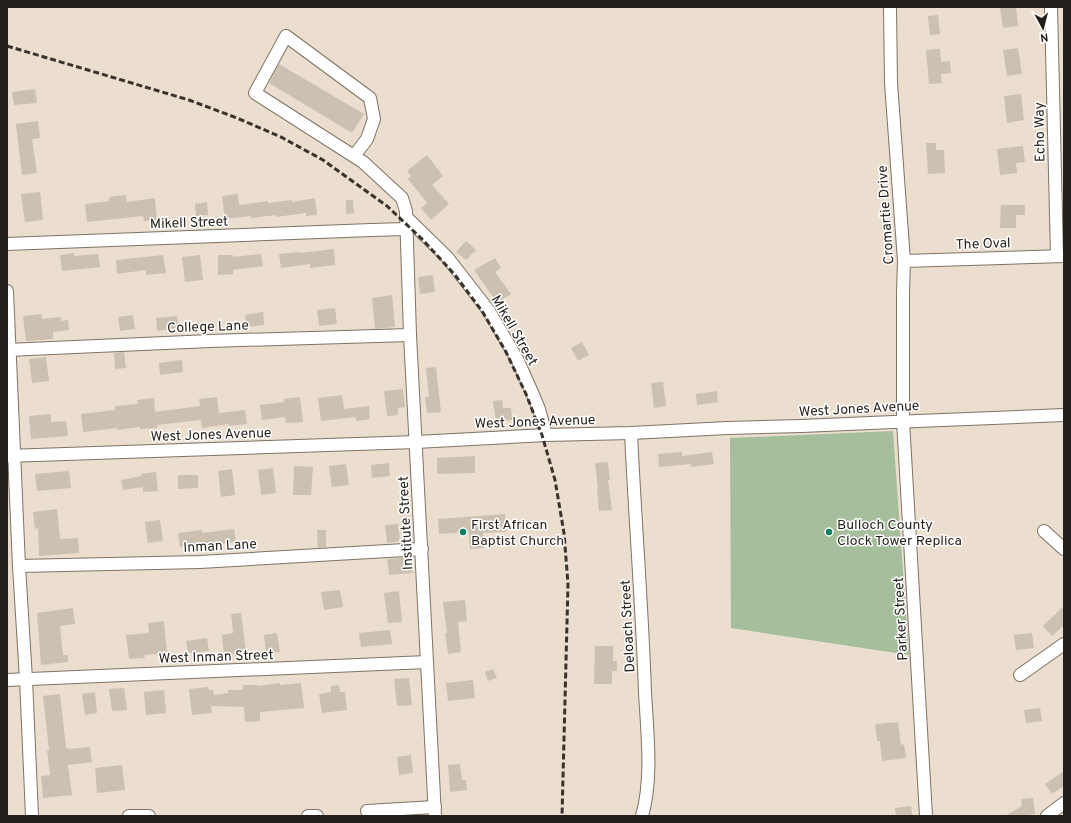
<svg xmlns="http://www.w3.org/2000/svg" width="1071" height="823" font-family="Overpass,sans-serif">
	<style>
		.green { fill: #a5be9c }
		.building { fill: #ccc0b1 }
		.lines { fill: none; stroke-linecap: round; stroke-linejoin: round }
		.minor-casing { stroke: #7e7365; stroke-width: 14 }
		.minor { stroke: #fff; stroke-width: 12 }
		.rail { stroke: #39332d; stroke-width: 3; stroke-dasharray: 6 3; stroke-linecap: butt }
		.poi-dot { fill: #0c815f; stroke: #fff; stroke-width: 1.5 }
		.labels { text-anchor: middle; stroke-width: 3; stroke-linejoin: round; paint-order: stroke }
		.street-label { font-size: 14px; fill: #241f1a; stroke: #fff }
		.poi-label { font-size: 14px; fill: #241f1a; stroke: #fff; text-anchor: start }
	</style>
	<rect width="100%" height="100%" fill="#ebdecf"/>
	<!-- green -->
	<path class="green" d="M893,431L909,655L731,628L730,438Z"/>
	<!-- building -->
	<g class="building">
		<path d="M1000,7H1016L1018,26L1003,28Z"/>
		<path d="M938,15L940,34L930,35L928,16Z"/>
		<path d="M1018,48L1022,74L1007,76L1003,50Z"/>
		<path d="M936,49H940L941,62L950,61L951,73L941,74L942,83L929,84L926,50Z"/>
		<path d="M279,64L364,114L352,133L269,83Z"/>
		<path d="M35,89L37,103L14,105L12,92Z"/>
		<path d="M1021,94L1024,120L1007,123L1004,96Z"/>
		<path d="M38,121L40,138L32,139L37,173L22,175L16,124Z"/>
		<path d="M926,143H936V150H944L945,173L928,174Z"/>
		<path d="M1023,146L1025,162L1016,163L1017,173L1000,175L997,149Z"/>
		<path d="M427,155L443,176L432,185L449,204L431,220L421,208L427,203L408,179L411,176L407,171Z"/>
		<path d="M40,192L43,220L25,222L21,194Z"/>
		<path d="M238,194L239,205L268,201V203L292,200V202L315,198L317,215L306,216V213L276,217V215L251,218V216L225,219L222,196Z"/>
		<path d="M126,195L127,202L155,198L157,220L144,221L143,216L87,222L85,204L109,201V197Z"/>
		<path d="M346,200H353L354,213L346,214Z"/>
		<path d="M207,202L208,215L196,216L195,204Z"/>
		<path d="M1001,205H1025V215H1016V228H1000Z"/>
		<path d="M466,241L476,250L466,260L456,252Z"/>
		<path d="M334,249L335,265L310,268V264L281,268L279,254L300,252V253Z"/>
		<path d="M74,253V256L98,254L100,267L62,271L60,255Z"/>
		<path d="M261,254L263,266L233,270V274L218,275V255H233V257Z"/>
		<path d="M163,255L166,273L146,275V270L117,274L116,260Z"/>
		<path d="M200,255L203,280L185,282L182,257Z"/>
		<path d="M495,258L501,268L495,272L511,294L497,303L474,270Z"/>
		<path d="M433,275L435,292L420,294L418,277Z"/>
		<path d="M392,295L395,327L375,329L372,298Z"/>
		<path d="M335,308L337,324L319,326L317,310Z"/>
		<path d="M263,312L264,325L247,327L245,315Z"/>
		<path d="M41,314L42,319L61,317V321L68,320L69,330L53,332V339L26,341L23,316Z"/>
		<path d="M133,315L135,329L120,331L118,317Z"/>
		<path d="M177,316L178,328L157,331L156,318Z"/>
		<path d="M582,342L589,355L578,361L571,348Z"/>
		<path d="M124,352L126,368L115,369L114,353Z"/>
		<path d="M46,357L49,381L32,383L29,359Z"/>
		<path d="M182,360L183,372L160,375L159,363Z"/>
		<path d="M436,367L441,412L427,413L425,397H429L426,368Z"/>
		<path d="M663,382L666,406L654,408L651,383Z"/>
		<path d="M403,389L405,407L398,408V415L387,416L384,391Z"/>
		<path d="M717,391L718,402L697,405L696,394Z"/>
		<path d="M342,395L344,409L369,406L370,419L356,421V417L321,421L318,398Z"/>
		<path d="M217,397L219,413L245,410L247,424L229,426V424L202,428L201,420L157,425V428L140,429V427L117,430V428L83,432L81,414L115,410V406L138,404L137,400L154,398L155,412L200,406L199,399Z"/>
		<path d="M300,397L303,422L286,423L285,417L262,420L260,405L284,402L283,399Z"/>
		<path d="M502,400L503,408H511L512,420L496,422L493,401Z"/>
		<path d="M51,414V422L66,421L68,436L31,439L29,416Z"/>
		<path d="M682,452V456L712,452L714,464L691,467V464L659,467L658,454Z"/>
		<path d="M475,456V473L437,474V458Z"/>
		<path d="M608,462L610,480H608L612,510L599,511L597,489H598L595,463Z"/>
		<path d="M389,463L390,476L372,478L371,465Z"/>
		<path d="M346,464L349,485L332,487L329,466Z"/>
		<path d="M294,466L313,467L311,495H293Z"/>
		<path d="M273,468L276,493L261,495L258,470Z"/>
		<path d="M232,469L235,495L221,497L218,471Z"/>
		<path d="M69,471L71,488L37,491L35,474Z"/>
		<path d="M156,472L158,491L143,492V487L123,490L121,480L141,476V474Z"/>
		<path d="M178,475H198V488L178,489Z"/>
		<path d="M57,509L60,539L78,538L79,553L39,556L38,528L35,529L33,512Z"/>
		<path d="M505,514L506,532L483,533L484,548L470,549L469,532L439,534L438,519Z"/>
		<path d="M160,520L163,541L148,543L145,522Z"/>
		<path d="M398,524L400,541L387,543L385,525Z"/>
		<path d="M234,529L236,542L213,545L212,543L180,547L178,533L202,530V533Z"/>
		<path d="M317,530H326V547L318,548Z"/>
		<path d="M411,557L413,573L389,575L387,559Z"/>
		<path d="M340,590L343,607L324,610L321,592Z"/>
		<path d="M399,591L402,622L388,623L384,593Z"/>
		<path d="M465,600L467,621L458,622L461,652L448,654L445,633H447L443,602Z"/>
		<path d="M1064,606V625L1052,636L1043,626Z"/>
		<path d="M73,608L75,624L60,626L63,655H68V662L41,665L37,613Z"/>
		<path d="M241,613L246,652L224,655L222,635L233,633L231,614Z"/>
		<path d="M164,621L167,653L144,655L145,658L129,659L126,635L149,633L148,623Z"/>
		<path d="M390,630L392,644L361,647L359,633Z"/>
		<path d="M277,633L280,652L266,653L264,635Z"/>
		<path d="M1032,633L1034,648L1016,650L1014,635Z"/>
		<path d="M207,638L209,651L188,653L186,641Z"/>
		<path d="M595,646H613V661H617V671H612V684H594Z"/>
		<path d="M493,669L497,678L488,681L485,672Z"/>
		<path d="M409,678L412,705L397,706L394,679Z"/>
		<path d="M473,680L475,698L448,701L446,683Z"/>
		<path d="M280,683V685L301,683L304,708L260,712V721L245,722L244,707L211,706L212,713L192,715L189,689L208,687L209,690H213L214,695L228,693V690H243V685H258V686Z"/>
		<path d="M339,685L340,692H345L347,710L322,713L319,694L331,692V686Z"/>
		<path d="M124,688L127,710L112,711L109,689Z"/>
		<path d="M164,690L166,713L146,715L144,692Z"/>
		<path d="M95,692L97,713L85,715L82,694Z"/>
		<path d="M60,694L66,748H69V749L90,747L92,762L68,765L72,795L43,798L41,776L50,775L47,750H49L43,696Z"/>
		<path d="M1040,708L1042,721L1026,723L1024,710Z"/>
		<path d="M898,722L901,745L904,744L906,758L882,761L880,741H877L875,724Z"/>
		<path d="M411,755L413,773L399,775L397,757Z"/>
		<path d="M460,764L462,780H466L467,790L450,792L448,765Z"/>
		<path d="M122,765L125,790L97,793L95,768Z"/>
		<path d="M1064,771V786L1052,794L1045,784Z"/>
		<path d="M1033,798L1035,814L1019,816H1005L1022,806L1021,799Z"/>
		<path d="M911,806L912,816H896L895,808Z"/>
	</g>
	<g class="lines">
		<!-- minor casing -->
		<g class="minor-casing">
			<g id="minor">
				<path d="M890,7L891,83L904,261L903,291V421L926,816"/>
				<path d="M1051,7L1057,256"/>
				<path d="M354,156L367,139L374,119L370,98L286,36L255,93L363,162L402,198L406,211L410,335L435,816"/>
				<path d="M406,217L447,257L489,311L517,359L531,390L539,409L546,435"/>
				<path d="M7,244L371,230L406,229"/>
				<path d="M904,261L1064,256"/>
				<path d="M7,291L19,566L26,679L32,816"/>
				<path d="M7,350L210,341L410,335"/>
				<path d="M631,433C635,519 642,605 645,692C647,731 653,778 642,816"/>
				<path d="M7,456L416,442L546,435L631,433L727,428L802,426L893,422L1064,415"/>
				<path d="M1044,531L1064,549"/>
				<path d="M19,566L200,562L422,549"/>
				<path d="M1020,675L1064,644"/>
				<path d="M7,680L427,662"/>
				<path d="M367,811L435,807"/>
				<path d="M129,816H149"/>
				<path d="M308,816H317"/>
				<path d="M1047,816L1064,803"/>
			</g>
		</g>
		<!-- minor -->
		<use href="#minor" class="minor"/>
		<!-- rail -->
		<path class="rail" d="M7,46L189,100L237,118L281,137L323,160L387,206L423,240L455,275L482,311L506,352L526,394L542,435L555,480L564,533L568,584L562,816"/>
	</g>
	<!-- markers -->
	<g class="poi-dot">
		<circle cx="463" cy="532" r="4"/>
		<circle cx="829" cy="532" r="4"/>
	</g>
	<g class="labels">
		<!-- street labels -->
		<g class="street-label">
			<text transform="translate(1039 132) rotate(-91)" y="5">Echo Way</text>
			<text transform="translate(885 215) rotate(-94)" y="5">Cromartie Drive</text>
			<text transform="translate(189 222) rotate(-2)" y="5">Mikell Street</text>
			<text transform="translate(983 243) rotate(-2)" y="5">The Oval</text>
			<text transform="translate(208 326) rotate(-2)" y="5">College Lane</text>
			<text transform="translate(515 330) rotate(60)" y="5">Mikell Street</text>
			<text transform="translate(859 408) rotate(-3)" y="5">West Jones Avenue</text>
			<text transform="translate(535 421) rotate(-2)" y="5">West Jones Avenue</text>
			<text transform="translate(211 434) rotate(-2)" y="5">West Jones Avenue</text>
			<text transform="translate(405 523) rotate(-93)" y="5">Institute Street</text>
			<text transform="translate(220 545) rotate(-3)" y="5">Inman Lane</text>
			<text transform="translate(900 619) rotate(-93)" y="5">Parker Street</text>
			<text transform="translate(627 626) rotate(-93)" y="5">Deloach Street</text>
			<text transform="translate(216 656) rotate(-2)" y="5">West Inman Street</text>
		</g>
		<!-- poi labels -->
		<g class="poi-label">
			<text x="471" y="529">First African<tspan x="471" dy="16">Baptist Church</tspan></text>
			<text x="837" y="529">Bulloch County<tspan x="837" dy="16">Clock Tower Replica</tspan></text>
		</g>
	</g>
	<!-- border -->
	<rect width="1071" height="823" fill="none" stroke="#241f1a" stroke-width="16"/>
	<!-- north arrow -->
	<g transform="translate(1043 28) rotate(173)" stroke="#ffffff" stroke-width="3" paint-order="stroke">
	<path d="M0-3L7 15L0 10L-7 15Z" fill="#241f1a"/>
	<text y="-6" font-size="11" font-weight="bold" text-anchor="middle" fill="#241f1a">N</text>
	</g>
</svg>
